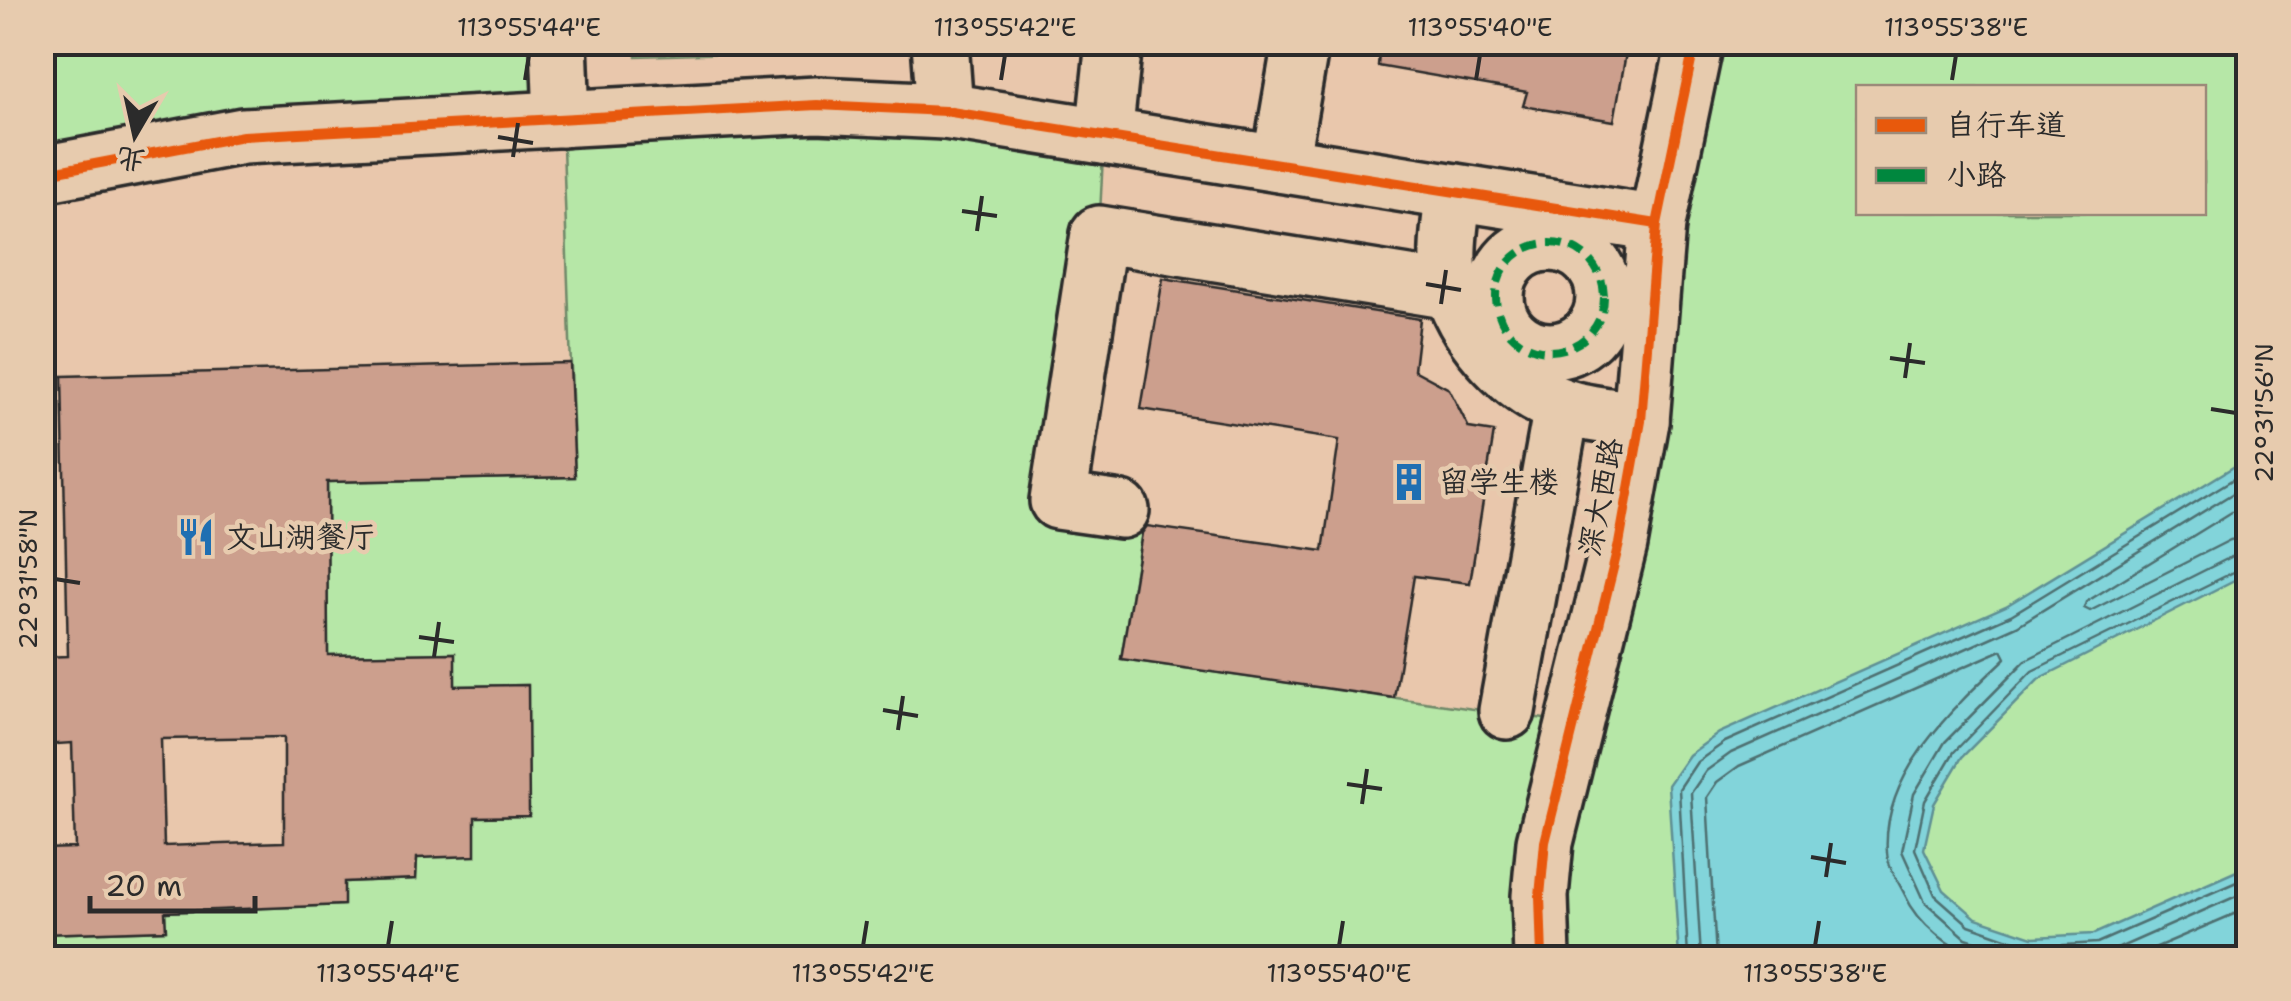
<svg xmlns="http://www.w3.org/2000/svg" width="2291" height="1001" font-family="'Shantell Sans','LXGW WenKai TC',sans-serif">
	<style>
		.green { fill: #b6e7a7; stroke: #708969; stroke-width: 2.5; fill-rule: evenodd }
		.water { fill: #82d4da; stroke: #5f9094; stroke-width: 2.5 }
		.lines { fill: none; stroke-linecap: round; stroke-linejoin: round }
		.shore { stroke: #4e6f71; stroke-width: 2.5 }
		.building { fill: #cc9f8d; stroke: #2b2b2b; stroke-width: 2.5; fill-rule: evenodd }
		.minor-casing { stroke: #2b2b2b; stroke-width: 62 }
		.minor { stroke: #e7cbae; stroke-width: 55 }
		.quiet { stroke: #00873e; stroke-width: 8; stroke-dasharray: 15 8; stroke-linecap: butt }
		.cycleway-casing { stroke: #e7cbae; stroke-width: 16 }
		.cycleway { stroke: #e8590c; stroke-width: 10 }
		.ticks { fill: none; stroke: #2b2b2b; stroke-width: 4 }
		.labels { text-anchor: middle; stroke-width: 9; stroke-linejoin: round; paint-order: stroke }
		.poi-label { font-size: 30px; fill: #2b2b2b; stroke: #e7cbae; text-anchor: start }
		.street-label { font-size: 30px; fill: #2b2b2b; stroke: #e7cbae }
		.neatline { fill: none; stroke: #2b2b2b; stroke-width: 4 }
		.ticks-label { font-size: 25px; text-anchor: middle; fill: #2b2b2b }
	</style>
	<rect width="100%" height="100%" fill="#e9c7ac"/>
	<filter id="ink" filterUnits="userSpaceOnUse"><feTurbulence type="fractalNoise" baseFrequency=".01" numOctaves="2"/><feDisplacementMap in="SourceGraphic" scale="20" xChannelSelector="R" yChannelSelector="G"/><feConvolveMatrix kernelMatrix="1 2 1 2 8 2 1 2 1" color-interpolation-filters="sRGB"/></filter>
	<g filter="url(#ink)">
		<!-- green -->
		<g class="green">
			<path d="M43,43H559L562,118L1104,136L1099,234L1058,511L1143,525L1121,659L1573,723L1695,43H2248V958H43L42,934L165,930V912L343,905L344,882L416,879L417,858L475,817L529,816L527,685L455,686L454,653L328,655L327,482L575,477L562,119L43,174ZM1858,88H2204V212H1858Z"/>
			<path d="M863,43V49L636,56L635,43Z"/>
		</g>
		<!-- water -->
		<g class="water">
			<path d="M2248,458V573L2039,679L1962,757L1934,804L1924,849L1944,890L1976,918L2033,937L2094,934L2248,866V958H1679L1668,785L1689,755L1719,733L2006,606Z"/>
			<path d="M575,946L686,958H542Z"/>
		</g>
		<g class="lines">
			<!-- shore -->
			<g class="shore">
				<path d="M2248,502L2086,602L2084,608L2090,611L2230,540L2248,537"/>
				<path d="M2248,565L2032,671L1954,752L1925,801L1915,849L1935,895L1969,925L2032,947L2097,943L2248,877"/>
				<path d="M1688,958L1679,789L1697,762L1725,742L2011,615L2248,470"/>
				<path d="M1701,958L1691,793L1706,771L1731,753L2017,626L2248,484"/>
				<path d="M1716,958L1707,797L1717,782L1739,766L2002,650L2006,658C1955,706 1881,774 1887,852C1888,867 1898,881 1905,895C1919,925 1949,948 1980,958"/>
				<path d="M2027,958L1966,938L1925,902L1902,851L1914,794L1945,742L2026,660L2235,555L2248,552"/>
				<path d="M2051,958L2103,955L2248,891"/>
				<path d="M2131,958L2248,908"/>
			</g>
		</g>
		<!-- building -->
		<g class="building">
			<path d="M1380,42H1628L1614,121L1523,106L1527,92L1378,66Z"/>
			<path d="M1163,278L1420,319L1414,370L1449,389L1469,428L1494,432L1470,583L1414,576L1394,698L1121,659L1142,533L1147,526L1323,551L1339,440L1141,409Z"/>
			<path d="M570,363L575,477L327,482L328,655L455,653V686L528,685L529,816L475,817V856L417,858L416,879L344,882V905L165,912L166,930L42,934V849L75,848L72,743L42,745V657L68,656L62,376ZM284,737V842L164,846L161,739Z"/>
		</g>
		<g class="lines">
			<!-- minor casing -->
			<g class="minor-casing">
				<g id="minor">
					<path d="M559,42L562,119"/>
					<path d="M940,42L945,111"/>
					<path d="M1104,136L1114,42"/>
					<path d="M1280,164L1301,42"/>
					<path d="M42,174L243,136L817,105L945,111L1657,224"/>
					<path d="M1454,192C1450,223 1443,262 1453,293C1469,340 1516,392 1564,407C1588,415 1616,416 1641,421"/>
					<circle cx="1550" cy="297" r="54"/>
					<path d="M1121,510L1058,501L1099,234L1452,291"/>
					<path d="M1507,711L1562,407"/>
					<path d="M1542,958L1540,896L1545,842L1619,544L1641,421L1657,224L1695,42"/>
				</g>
			</g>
			<!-- minor -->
			<use href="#minor" class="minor"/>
			<!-- quiet -->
			<circle class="quiet" cx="1550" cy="297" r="54"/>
			<!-- cycleway casing -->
			<g class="cycleway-casing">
				<g id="cycleway">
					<path d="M42,174L243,136L817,105L945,111L1657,224"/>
					<path d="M1542,958L1540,896L1545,842L1619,544L1641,421L1657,224L1695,42"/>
				</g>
			</g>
			<!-- cycleway -->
			<use href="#cycleway" class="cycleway"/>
		</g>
	</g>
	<!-- ticks -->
	<path class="ticks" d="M525,80L529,55M1001,80L1005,55M1476,80L1480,55M1952,80L1956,55M498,137L533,143M513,157L518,123M962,211L997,216M977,231L982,196M1426,284L1461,290M1441,304L1446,270M1890,358L1925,363M1905,378L1910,343M2211,409L2236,413M55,579L80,583M419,637L454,642M434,657L439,622M883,710L918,716M898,730L903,696M1347,784L1382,789M1362,804L1367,769M1811,857L1846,863M1826,877L1831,843M388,946L392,921M863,946L867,921M1339,946L1343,921M1815,946L1819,921"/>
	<!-- icons -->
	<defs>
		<g id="building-bare" transform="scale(3)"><path d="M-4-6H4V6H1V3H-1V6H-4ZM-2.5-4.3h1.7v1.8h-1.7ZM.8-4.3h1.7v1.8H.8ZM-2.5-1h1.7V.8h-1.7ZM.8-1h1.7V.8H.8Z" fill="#1f6fb2" stroke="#e7cbae" stroke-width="2.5" paint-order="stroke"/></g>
		<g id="restaurant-bare" transform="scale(3)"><path d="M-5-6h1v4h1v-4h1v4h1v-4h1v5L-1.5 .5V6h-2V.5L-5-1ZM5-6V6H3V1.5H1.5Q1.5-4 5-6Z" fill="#1f6fb2" stroke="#e7cbae" stroke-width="2.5" paint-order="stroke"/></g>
	</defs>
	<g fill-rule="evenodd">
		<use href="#building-bare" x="1409" y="482"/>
		<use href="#restaurant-bare" x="196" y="537"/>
	</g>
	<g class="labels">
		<!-- poi labels -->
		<g class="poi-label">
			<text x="1439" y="492">留学生楼</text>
			<text x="226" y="547">文山湖餐厅</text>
		</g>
		<!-- street labels -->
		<g class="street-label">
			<text transform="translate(1601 497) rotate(-79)" y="10">深大西路</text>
		</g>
	</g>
	<!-- margin -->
	<rect width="2291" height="1001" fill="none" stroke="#e7cbae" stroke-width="110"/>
	<!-- legend -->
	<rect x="1856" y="85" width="350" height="130" fill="#e7cbae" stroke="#9c8b7a" stroke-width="2.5"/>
	<rect x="1876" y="118" width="50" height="15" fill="#e8590c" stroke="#9c8b7a" stroke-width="2.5"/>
	<text x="1946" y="135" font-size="30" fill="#2b2b2b">自行车道</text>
	<rect x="1876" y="168" width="50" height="15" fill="#00873e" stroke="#9c8b7a" stroke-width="2.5"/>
	<text x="1946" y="185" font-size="30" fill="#2b2b2b">小路</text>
	<!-- north arrow -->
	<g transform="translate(135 135) rotate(189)" stroke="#e7cbae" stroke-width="8" paint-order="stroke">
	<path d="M0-8L18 38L0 25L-18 38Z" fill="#2b2b2b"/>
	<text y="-15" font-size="28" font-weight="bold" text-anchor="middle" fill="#2b2b2b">北</text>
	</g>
	<!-- scale -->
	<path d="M90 896v15h165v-15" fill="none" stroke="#2b2b2b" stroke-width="5"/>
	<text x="105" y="896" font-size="30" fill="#2b2b2b" stroke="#e7cbae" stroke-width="8" paint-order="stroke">20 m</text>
	<rect x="55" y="55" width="2181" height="891" class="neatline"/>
	<g class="ticks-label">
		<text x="529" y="36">113°55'44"E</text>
		<text x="1005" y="36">113°55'42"E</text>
		<text x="1480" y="36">113°55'40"E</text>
		<text x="1956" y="36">113°55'38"E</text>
		<text transform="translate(2264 413) rotate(-90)" y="9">22°31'56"N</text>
		<text transform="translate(28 579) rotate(-90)" y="9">22°31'58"N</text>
		<text x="388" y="982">113°55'44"E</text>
		<text x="863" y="982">113°55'42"E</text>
		<text x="1339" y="982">113°55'40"E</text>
		<text x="1815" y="982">113°55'38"E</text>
	</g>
</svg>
